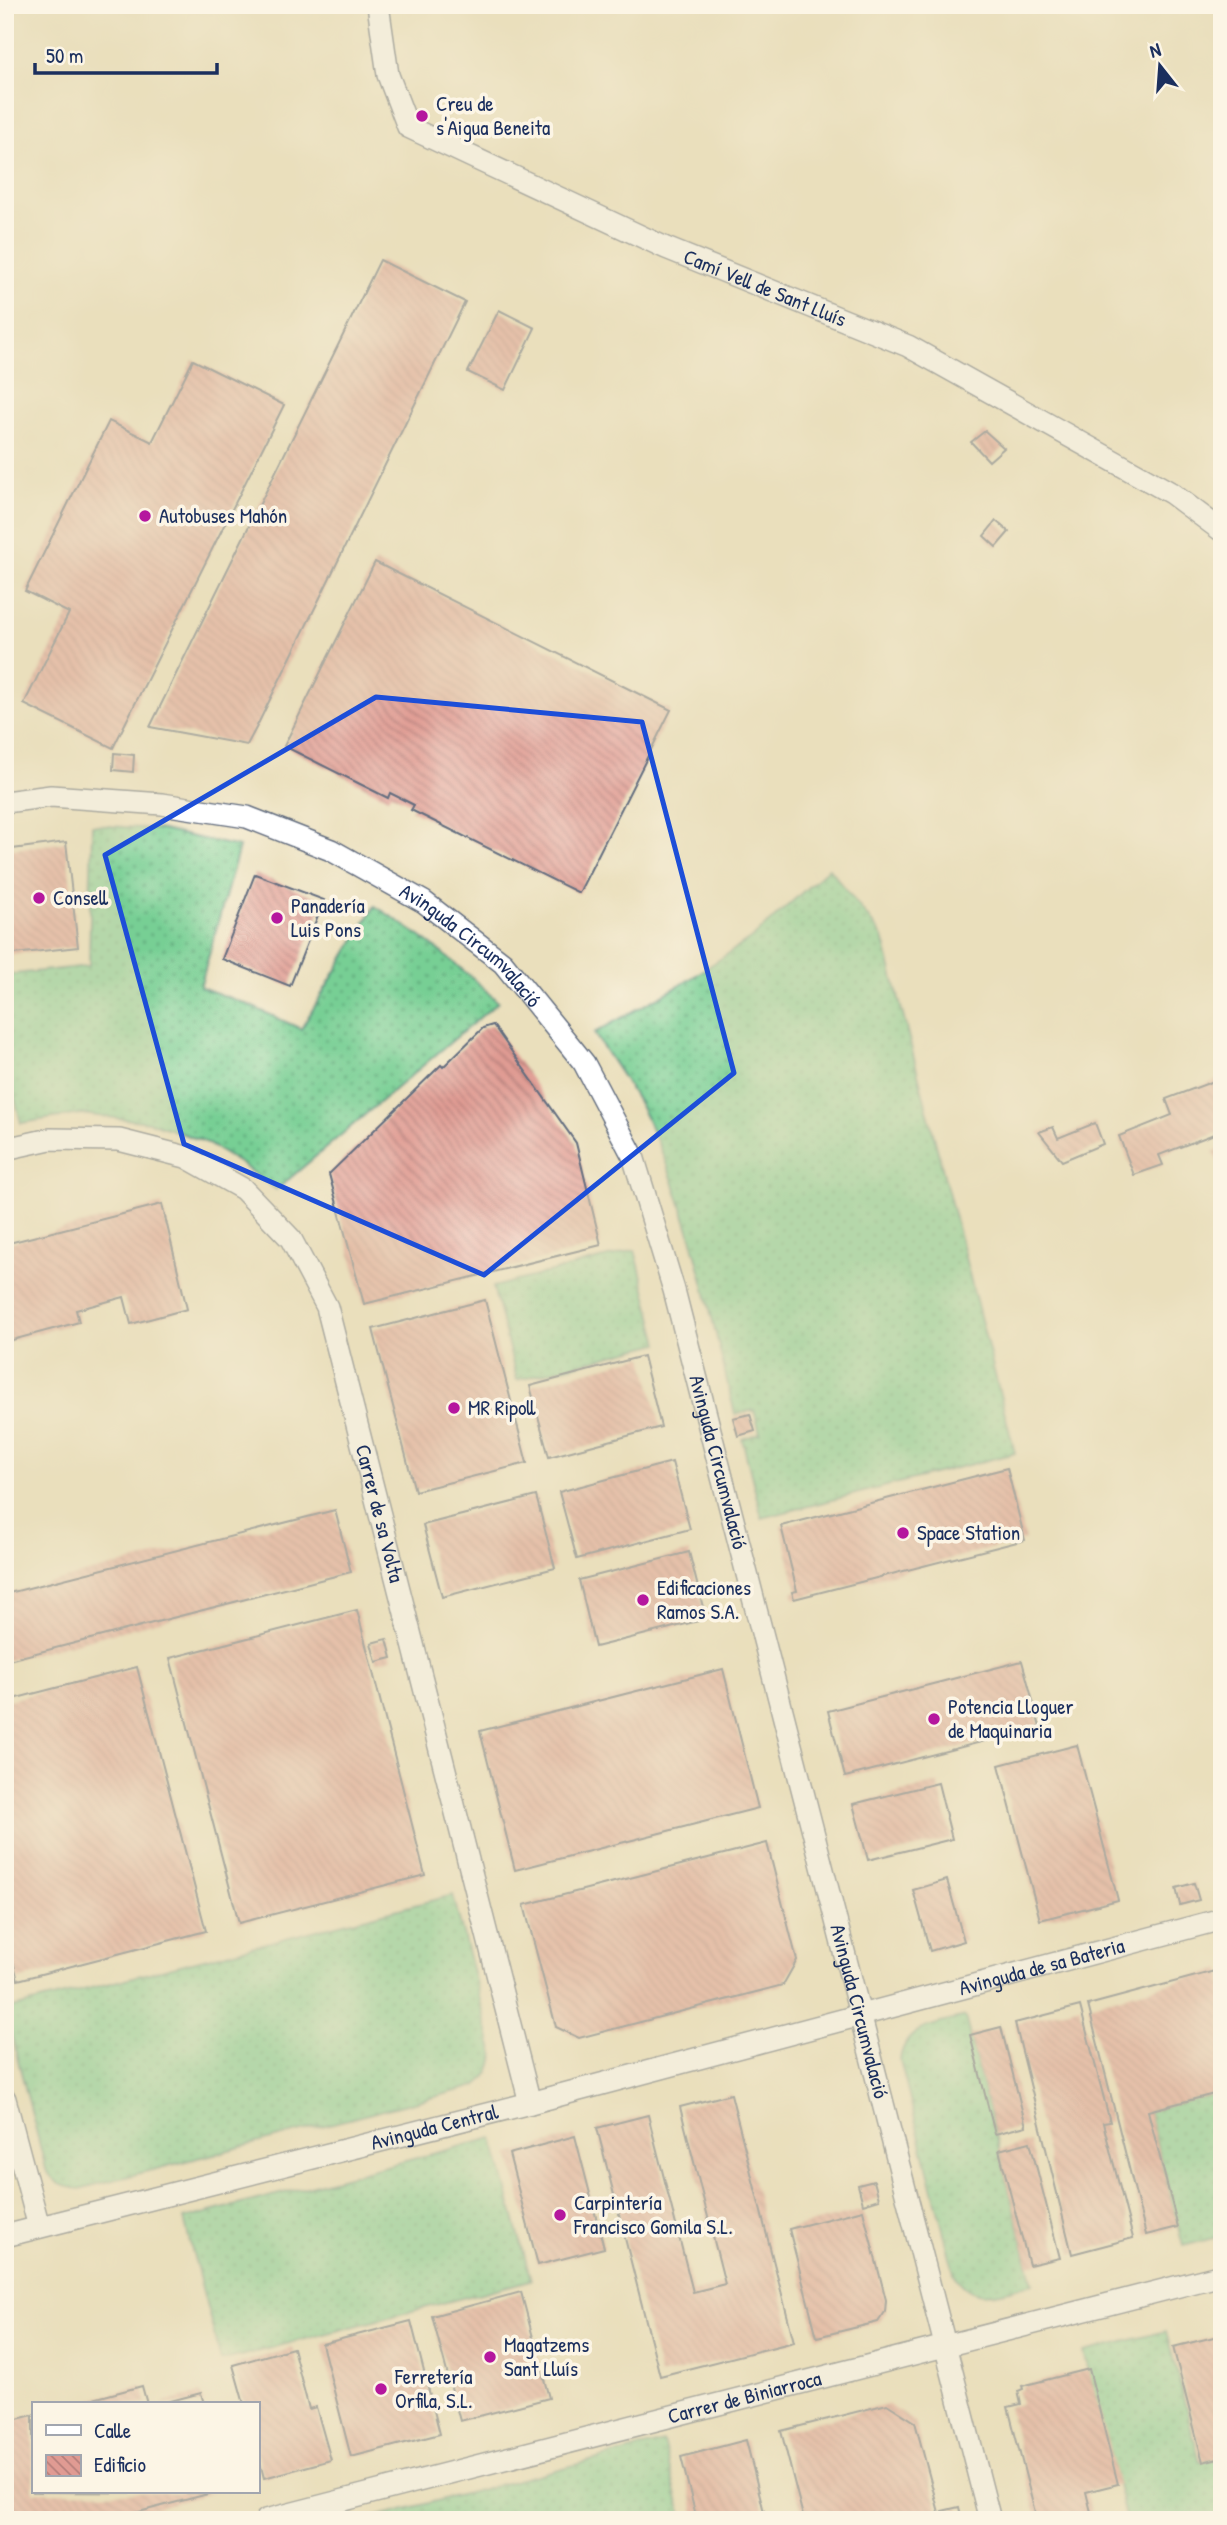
<svg xmlns="http://www.w3.org/2000/svg" width="1227" height="2525" font-family="'Patrick Hand',sans-serif">
	<style>
		.grass { fill: url(#grass-dots); stroke: #497f79; stroke-width: 2 }
		.building { fill: url(#building-back-hatch) }
		.lines { fill: none; stroke-linecap: round; stroke-linejoin: round }
		.minor-casing { stroke: #636d7f; stroke-width: 24 }
		.minor { stroke: #fff; stroke-width: 21 }
		.marked { fill: none; stroke: #1d4ed8; stroke-width: 5; stroke-linejoin: round }
		.poi-dot { fill: #b5179e; stroke: #fcf5e5; stroke-width: 2.5 }
		.labels { text-anchor: middle; stroke-width: 7; stroke-linejoin: round; paint-order: stroke }
		.poi-label { font-size: 21px; fill: #1b2f5e; stroke: #fcf5e5; text-anchor: start }
		.street-label { font-size: 21px; fill: #1b2f5e; stroke: #fcf5e5 }
	</style>
	<defs>
		<pattern id="grass-dots" width="8" height="8" patternUnits="userSpaceOnUse" patternTransform="scale(1.75)"><rect width="8" height="8" fill="#77cf94"/><path d="M2 2h.1M6 6h.1" fill="none" stroke="#61a87c" stroke-width="1.8" stroke-linecap="round"/></pattern>
		<pattern id="building-back-hatch" width="6" height="6" patternUnits="userSpaceOnUse" patternTransform="scale(1.75)"><rect width="6" height="6" fill="#e09b93"/><path d="M-1 5l2 2M0 0l6 6M5-1l2 2" fill="none" stroke="#b57f7b"/></pattern>
	</defs>
	<rect width="100%" height="100%" fill="#fcf5e5"/>
	<filter id="ink" filterUnits="userSpaceOnUse"><feTurbulence type="fractalNoise" baseFrequency=".0143" numOctaves="2"/><feDisplacementMap in="SourceGraphic" scale="14" xChannelSelector="R" yChannelSelector="G"/><feConvolveMatrix kernelMatrix="1 2 1 2 8 2 1 2 1" color-interpolation-filters="sRGB"/></filter>
	<filter id="wash" filterUnits="userSpaceOnUse"><feTurbulence type="fractalNoise" baseFrequency=".00686" numOctaves="4" result="noise"/><feDisplacementMap in="SourceGraphic" scale="28" xChannelSelector="R" yChannelSelector="G"/><feGaussianBlur stdDeviation="1.57" result="paint"/><feColorMatrix in="noise" values="0 0 0 0 0 0 0 0 0 0 0 0 0 0 0 0 0 1.4 0 .05"/><feComposite in="paint" operator="in"/></filter>
	<g filter="url(#wash)">
		<rect width="100%" height="100%" fill="#eadfbc"/>
		<!-- grass -->
		<g class="grass">
			<path d="M92,825L157,829L239,847L200,987L244,1003L301,1029L375,906C421,935 459,964 498,1002L276,1190L241,1164L203,1141L150,1122L80,1114L21,1123L5,1058V975L89,966Z"/>
			<path d="M829,868L883,937L1015,1453L762,1518L742,1439L760,1433L754,1410L735,1414C710,1314 690,1203 643,1111C629,1084 610,1059 594,1033L681,985L753,937Z"/>
			<path d="M635,1250L659,1343L517,1380L493,1287Z"/>
			<path d="M453,1895L494,2055C492,2069 488,2077 476,2086L79,2189C62,2187 54,2183 46,2169L5,2010Z"/>
			<path d="M965,2017L1033,2283C1003,2291 972,2307 954,2273L900,2060C905,2025 936,2025 965,2017Z"/>
			<path d="M1222,2092V2236L1183,2246L1148,2111Z"/>
			<path d="M493,2138L531,2280L221,2361L184,2219Z"/>
			<path d="M1166,2331L1200,2462L1222,2457V2520H1126L1084,2352Z"/>
			<path d="M663,2442L683,2520H376L375,2517Z"/>
		</g>
		<g id="blocks">
			<!-- building -->
			<g class="building">
				<path d="M380,260L465,302L256,728L247,745L150,727Z"/>
				<path d="M499,310L535,328L505,390L468,372Z"/>
				<path d="M193,360L284,405L113,748L24,704L69,613L25,591L109,421L152,442Z"/>
				<path d="M985,431L1004,448L989,461L971,442Z"/>
				<path d="M996,521L1009,532L996,547L984,536Z"/>
				<path d="M375,562L671,710L579,893L411,810L414,805L390,793L388,798L284,746Z"/>
				<path d="M114,753L134,755L133,772L113,770Z"/>
				<path d="M66,842L78,947L5,955V850Z"/>
				<path d="M255,874L324,900L290,986L222,959Z"/>
				<path d="M493,1025L576,1143L601,1245L364,1304L329,1174L441,1065L443,1067L483,1028Z"/>
				<path d="M1222,1078V1131L1159,1155L1163,1165L1134,1175L1119,1136L1172,1115L1166,1099Z"/>
				<path d="M1095,1123L1103,1144L1062,1161L1039,1132L1053,1127L1058,1138Z"/>
				<path d="M1222,1148V1170L1213,1152Z"/>
				<path d="M162,1204L187,1309L131,1324L124,1297L76,1310L79,1322L5,1342V1244Z"/>
				<path d="M485,1300L527,1463L415,1491L373,1329Z"/>
				<path d="M643,1356L661,1427L549,1457L530,1386Z"/>
				<path d="M750,1414L755,1431L738,1436L733,1418Z"/>
				<path d="M672,1462L690,1529L577,1559L559,1492Z"/>
				<path d="M1007,1468L1025,1540L794,1599L792,1592L797,1591L781,1526Z"/>
				<path d="M536,1496L555,1568L442,1597L423,1525Z"/>
				<path d="M335,1510L351,1572L5,1661V1594Z"/>
				<path d="M689,1552L706,1619L595,1647L579,1580Z"/>
				<path d="M357,1610L425,1875L239,1923L170,1658Z"/>
				<path d="M387,1639L392,1658L376,1662L371,1643Z"/>
				<path d="M1022,1661L1040,1727L845,1777L828,1711Z"/>
				<path d="M137,1667L206,1931L18,1980L5,1932V1701Z"/>
				<path d="M723,1669L758,1808L515,1870L480,1731Z"/>
				<path d="M1077,1745L1118,1900L1040,1920L999,1765Z"/>
				<path d="M938,1783L952,1839L868,1860L853,1804Z"/>
				<path d="M767,1843L797,1960L783,1985L579,2038L556,2027L524,1905Z"/>
				<path d="M947,1880L964,1941L930,1951L913,1890Z"/>
				<path d="M1194,1883L1199,1900L1180,1905L1176,1888Z"/>
				<path d="M1222,1969V2092L1148,2111L1178,2227L1146,2235L1088,2005Z"/>
				<path d="M1080,2006L1110,2122L1103,2123L1133,2238L1072,2254L1015,2023Z"/>
				<path d="M1001,2027L1026,2126L995,2134L970,2035Z"/>
				<path d="M731,2094L794,2342L660,2376L597,2128L648,2115L693,2292L725,2284L680,2107Z"/>
				<path d="M575,2136L604,2248L538,2265L509,2154Z"/>
				<path d="M1030,2142L1060,2258L1029,2265L999,2150Z"/>
				<path d="M874,2181L879,2199L863,2204L858,2185Z"/>
				<path d="M863,2210L886,2300L885,2312L878,2322L817,2337L789,2229Z"/>
				<path d="M521,2292L549,2398L460,2421L432,2316Z"/>
				<path d="M411,2321L440,2434L351,2457L322,2344Z"/>
				<path d="M1222,2335V2457L1203,2462L1173,2347Z"/>
				<path d="M293,2348L309,2409L316,2407L331,2460L264,2478L257,2452V2404H244L233,2365Z"/>
				<path d="M1089,2369L1118,2484L1086,2492L1093,2520H1037L1008,2407L1021,2404L1018,2391L1023,2389L1022,2386Z"/>
				<path d="M142,2386L147,2404H78V2403Z"/>
				<path d="M201,2393L204,2404H163V2403Z"/>
				<path d="M887,2404L915,2422L941,2520H804L781,2431Z"/>
				<path d="M33,2415V2492L212,2493L108,2520H5V2422Z"/>
				<path d="M746,2440L766,2520H697L681,2457Z"/>
				<path d="M959,2507L962,2520H944L942,2511Z"/>
			</g>
		</g>
	</g>
	<g filter="url(#ink)">
		<use href="#blocks" fill-opacity="0" stroke="#636d7f" stroke-width="2"/>
		<g class="lines">
			<!-- minor casing -->
			<g class="minor-casing">
				<g id="minor">
					<path id="s1" d="M378,5L388,75L408,127L666,248L908,346L1171,493L1222,531"/>
					<path id="s2" d="M5,802L51,796L162,804L247,817L331,850L424,902L503,963L584,1063L633,1156L674,1290L990,2520"/>
					<path id="s3" d="M5,1149L50,1139L119,1140L186,1157L243,1189L291,1239L327,1307L530,2103"/>
					<path d="M5,2099L39,2227"/>
					<path id="s4" d="M5,2236L530,2103L1222,1919"/>
					<path id="s5" d="M266,2520L1222,2275"/>
				</g>
			</g>
			<!-- minor -->
			<use href="#minor" class="minor"/>
		</g>
	</g>
	<!-- marked area -->
	<path d="M0 0H1227V2525H0ZM376,697L642,722L734,1073L484,1275L184,1144L105,855Z" fill="#eadfbc" fill-opacity=".55" fill-rule="evenodd"/>
	<path class="marked" d="M376,697L642,722L734,1073L484,1275L184,1144L105,855Z"/>
	<!-- markers -->
	<g class="poi-dot">
		<circle cx="422" cy="116" r="7"/>
		<circle cx="145" cy="516" r="7"/>
		<circle cx="39" cy="898" r="7"/>
		<circle cx="277" cy="918" r="7"/>
		<circle cx="454" cy="1408" r="7"/>
		<circle cx="903" cy="1533" r="7"/>
		<circle cx="643" cy="1600" r="7"/>
		<circle cx="934" cy="1719" r="7"/>
		<circle cx="560" cy="2215" r="7"/>
		<circle cx="490" cy="2357" r="7"/>
		<circle cx="381" cy="2389" r="7"/>
	</g>
	<g class="labels">
		<!-- poi labels -->
		<g class="poi-label">
			<text x="436" y="111">Creu de<tspan x="436" dy="24">s'Aigua Beneita</tspan></text>
			<text x="159" y="523">Autobuses Mahón</text>
			<text x="53" y="905">Consell</text>
			<text x="291" y="913">Panadería<tspan x="291" dy="24">Luis Pons</tspan></text>
			<text x="468" y="1415">MR Ripoll</text>
			<text x="917" y="1540">Space Station</text>
			<text x="657" y="1595">Edificaciones<tspan x="657" dy="24">Ramos S.A.</tspan></text>
			<text x="948" y="1714">Potencia Lloguer<tspan x="948" dy="24">de Maquinaria</tspan></text>
			<text x="574" y="2210">Carpintería<tspan x="574" dy="24">Francisco Gomila S.L.</tspan></text>
			<text x="504" y="2352">Magatzems<tspan x="504" dy="24">Sant Lluís</tspan></text>
			<text x="395" y="2384">Ferretería<tspan x="395" dy="24">Orfila, S.L.</tspan></text>
		</g>
		<!-- street labels -->
		<g class="street-label">
			<text dy="7" stroke="none"><textPath href="#s1" startOffset="518">Camí Vell de Sant Lluís</textPath></text>
			<text dy="7" stroke="none"><textPath href="#s2" startOffset="504">Avinguda Circumvalació</textPath></text>
			<text dy="7" stroke="none"><textPath href="#s2" startOffset="1092">Avinguda Circumvalació</textPath></text>
			<text dy="7" stroke="none"><textPath href="#s3" startOffset="609">Carrer de sa Volta</textPath></text>
			<text dy="7" stroke="none"><textPath href="#s4" startOffset="1071">Avinguda de sa Bateria</textPath></text>
			<text dy="7" stroke="none"><textPath href="#s2" startOffset="1659">Avinguda Circumvalació</textPath></text>
			<text dy="7" stroke="none"><textPath href="#s4" startOffset="443">Avinguda Central</textPath></text>
			<text dy="7" stroke="none"><textPath href="#s5" startOffset="494">Carrer de Biniarroca</textPath></text>
		</g>
	</g>
	<!-- margin -->
	<rect width="1227" height="2525" fill="none" stroke="#fcf5e5" stroke-width="28"/>
	<!-- legend -->
	<rect x="32" y="2402" width="228" height="91" fill="#fcf5e5" stroke="#a2a6af" stroke-width="2"/>
	<rect x="46" y="2425" width="35" height="10" fill="#ffffff" stroke="#a2a6af" stroke-width="2"/>
	<text x="94" y="2438" font-size="21" fill="#1b2f5e">Calle</text>
	<rect x="46" y="2455" width="35" height="21" fill="url(#building-back-hatch)" stroke="#a2a6af" stroke-width="2"/>
	<text x="94" y="2472" font-size="21" fill="#1b2f5e">Edificio</text>
	<!-- north arrow -->
	<g transform="translate(1160 66) rotate(343)" stroke="#fcf5e5" stroke-width="5" paint-order="stroke">
	<path d="M0-5L12 26L0 18L-12 26Z" fill="#1b2f5e"/>
	<text y="-10" font-size="19" font-weight="bold" text-anchor="middle" fill="#1b2f5e">N</text>
	</g>
	<!-- scale -->
	<path d="M35 63v10h182v-10" fill="none" stroke="#1b2f5e" stroke-width="3.5"/>
	<text x="46" y="63" font-size="21" fill="#1b2f5e" stroke="#fcf5e5" stroke-width="5" paint-order="stroke">50 m</text>
</svg>
